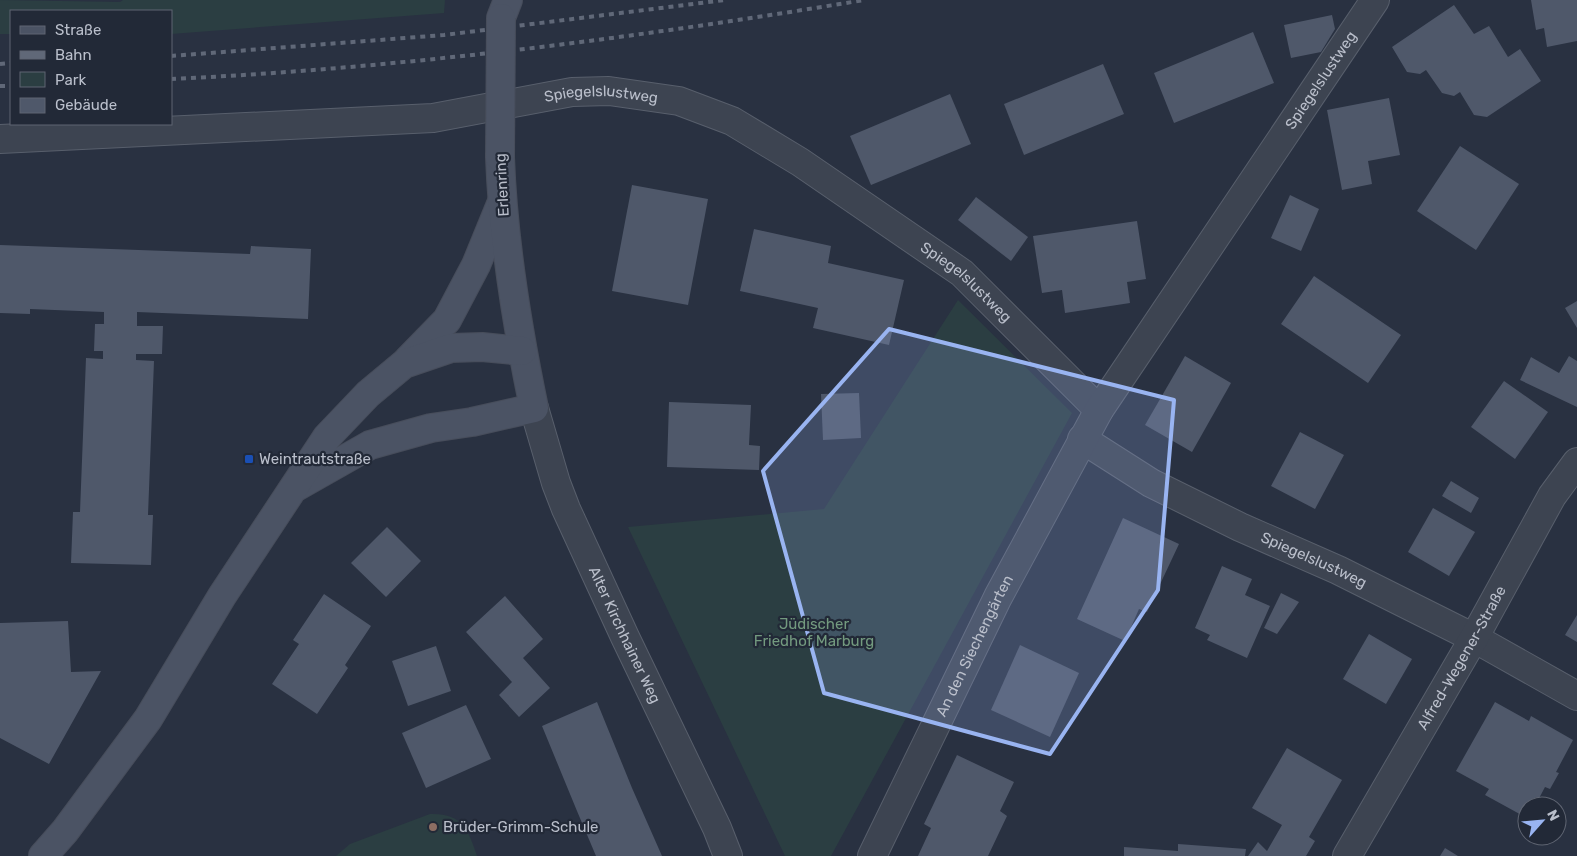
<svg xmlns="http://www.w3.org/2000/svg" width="1577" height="856" font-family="Rubik,sans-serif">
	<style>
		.green { fill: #2b3e42 }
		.building { fill: #4f586a }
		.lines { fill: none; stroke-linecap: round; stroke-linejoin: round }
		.street-casing { stroke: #585f6c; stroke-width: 30 }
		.secondary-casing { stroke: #474d5b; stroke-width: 30 }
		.street { stroke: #3d4451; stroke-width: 28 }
		.secondary { stroke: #4b5364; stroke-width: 28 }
		.rail { stroke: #606878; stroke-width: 4; stroke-dasharray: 5 5; stroke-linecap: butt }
		.secondary-bridge-casing { stroke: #474d5b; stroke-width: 30; stroke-linecap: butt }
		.secondary-bridge { stroke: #4b5364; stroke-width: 28 }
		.marked { fill: #99b4f1; fill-opacity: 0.2; stroke: #99b4f1; stroke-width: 4; stroke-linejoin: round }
		.transit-dot { fill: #1a4fb4; stroke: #222937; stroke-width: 2 }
		.education-dot { fill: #8d6e63; stroke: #222937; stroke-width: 2 }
		.labels { text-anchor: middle; stroke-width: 4.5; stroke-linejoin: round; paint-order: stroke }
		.street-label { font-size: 15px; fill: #babfcb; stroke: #222937 }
		.poi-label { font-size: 15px; fill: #babfcb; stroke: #222937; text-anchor: start }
		.park-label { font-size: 15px; fill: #739a7f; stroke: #222937 }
	</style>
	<rect width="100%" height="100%" fill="#293141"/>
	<!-- green -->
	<g class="green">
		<path d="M0,0L120,2L123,0H445L444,13L171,34V11H11V34H0Z"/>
		<path d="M958,300L1072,413L831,856H785L628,527L824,509Z"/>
		<path d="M430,814C462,813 468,829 477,856H336L350,844Z"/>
	</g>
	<!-- building -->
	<g class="building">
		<path d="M1531,0H1577V41L1547,47L1544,28L1536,30Z"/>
		<path d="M1454,5L1474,34L1489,26L1508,57L1520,49L1541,81L1487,117L1474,115L1460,92L1454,96L1442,93L1426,70L1420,74L1407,72L1392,47Z"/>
		<path d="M1332,15L1335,29L1321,52L1291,58L1284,25Z"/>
		<path d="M1253,32L1274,83L1174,123L1154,73Z"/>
		<path d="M1103,64L1124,114L1024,155L1004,104Z"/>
		<path d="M950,94L971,144L871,185L850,136Z"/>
		<path d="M1389,98L1400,155L1368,161L1372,184L1342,190L1327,110Z"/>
		<path d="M1460,146L1519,184L1476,250L1417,211Z"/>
		<path d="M632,185L708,199L688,305L612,291Z"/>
		<path d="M1290,195L1319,209L1301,251L1271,238Z"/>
		<path d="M976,197L1028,237L1011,261L958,220Z"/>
		<path d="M1137,221L1146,279L1127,282L1130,303L1065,313L1062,290L1042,293L1033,236Z"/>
		<path d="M754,229L831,246L828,263L904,280L889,345L813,328L818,308L740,291Z"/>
		<path d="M0,245L250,254L251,246L311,249L308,319L137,312V326H163L162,354H136V360L154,361L148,515H153L151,565L71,563L73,512H80L86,358L103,359V351H94L95,324H104V312L30,309V314L0,313Z"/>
		<path d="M1314,276L1401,335L1368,383L1281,324Z"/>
		<path d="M1577,301V328L1565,308Z"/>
		<path d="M1185,356L1231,383L1192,452L1145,425Z"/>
		<path d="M1569,356L1577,361V407L1520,380L1531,357L1559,373Z"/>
		<path d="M1504,381L1548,412L1515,459L1471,427Z"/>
		<path d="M859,393L861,438L823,440L821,394Z"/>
		<path d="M669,402L751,405L749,445L760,446L759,470L667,467Z"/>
		<path d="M1300,432L1344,455L1315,509L1271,486Z"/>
		<path d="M1451,481L1479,498L1471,513L1442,496Z"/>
		<path d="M1433,508L1475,532L1449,576L1408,552Z"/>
		<path d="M1123,518L1179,544L1147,612L1139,609L1125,641L1077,619Z"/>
		<path d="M387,527L421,561L386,597L351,563Z"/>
		<path d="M1222,566L1252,579L1245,595L1270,606L1247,658L1207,640L1210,635L1195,628Z"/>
		<path d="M1281,593L1299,602L1277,634L1264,628Z"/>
		<path d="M324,594L371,626L345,665L348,668L317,714L272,684L299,644L293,640Z"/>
		<path d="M505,596L543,639L523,658L550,688L519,717L499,695L512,682L466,632Z"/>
		<path d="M1577,615V642L1565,635Z"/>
		<path d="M68,621L71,672L101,671L49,764L0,738V623Z"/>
		<path d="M1369,634L1412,659L1386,704L1343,679Z"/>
		<path d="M1020,645L1079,673L1050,737L991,710Z"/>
		<path d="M436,646L451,691L408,706L392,661Z"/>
		<path d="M597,702L632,788L662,856H596L577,811L542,726Z"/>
		<path d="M1495,702L1529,721L1531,716L1573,740L1556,772L1559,773L1550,789L1545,787L1535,806H1527V818L1485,795L1489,789L1456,771Z"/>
		<path d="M466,705L491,759L426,788L402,733Z"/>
		<path d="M1287,748L1342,780L1309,837L1315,841L1306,856H1248L1258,842L1267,851L1282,825L1252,808Z"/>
		<path d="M957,755L1014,782L1000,811L1007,816L988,856H918L931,828L924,824Z"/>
		<path d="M1178,844L1246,849L1245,856H1124V847L1178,851Z"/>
		<path d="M1445,848L1458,856H1440Z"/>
	</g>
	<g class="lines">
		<!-- street casing -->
		<g class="street-casing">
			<g id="street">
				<path id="s1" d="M0,139L433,118L572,92L609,91L679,101L732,121L800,162L962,273L1099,410"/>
				<path id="s2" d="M534,408L556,483L566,509L625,637L717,828L728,856"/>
				<path id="s3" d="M1082,439L1151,483L1240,527L1338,570L1474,638L1577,696"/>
				<path id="s4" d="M872,856L998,597L1099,410L1375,0"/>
				<path id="s5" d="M1347,856L1474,638L1552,496L1577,462"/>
			</g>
		</g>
		<!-- secondary casing -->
		<g class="secondary-casing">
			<g id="secondary">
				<path d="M501,18L508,0"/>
				<path d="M408,360L447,320L476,265L501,204"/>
				<path d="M296,487L370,445L431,428L472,422L534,408C517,326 503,241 500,157"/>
				<path d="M43,856L65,831L148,719L222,596L327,437L368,394L404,364L451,348L482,347L522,351"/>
			</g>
		</g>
		<!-- street -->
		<use href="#street" class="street"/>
		<!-- secondary -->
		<use href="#secondary" class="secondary"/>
		<!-- rail -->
		<g class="rail">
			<path d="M171,56L444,35L725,0"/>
			<path d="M0,64L11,63"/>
			<path d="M171,79C404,68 635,38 864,0"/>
			<path d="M0,86H11"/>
		</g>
		<!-- secondary-bridge casing -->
		<g class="secondary-bridge-casing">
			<path id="secondary-bridge" d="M500,157L501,18"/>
		</g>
		<!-- secondary-bridge -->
		<use href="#secondary-bridge" class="secondary-bridge"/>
	</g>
	<!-- marked area -->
	<path class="marked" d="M889,329L1174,400L1158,590L1050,754L824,693L763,471Z"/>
	<!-- markers -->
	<rect class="transit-dot" x="244" y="454" width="10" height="10" rx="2.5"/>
	<circle class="education-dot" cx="433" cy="827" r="5"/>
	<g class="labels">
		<!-- street labels -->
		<g class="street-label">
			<text dy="5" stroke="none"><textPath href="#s4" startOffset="898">Spiegelslustweg</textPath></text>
			<text dy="5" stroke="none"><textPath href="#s1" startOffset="604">Spiegelslustweg</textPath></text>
			<text transform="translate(502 185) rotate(-93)" y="5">Erlenring</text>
			<text dy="5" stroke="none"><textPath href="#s1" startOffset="1024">Spiegelslustweg</textPath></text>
			<text dy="5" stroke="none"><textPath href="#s3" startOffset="262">Spiegelslustweg</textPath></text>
			<text dy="5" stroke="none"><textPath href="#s2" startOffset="245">Alter Kirchhainer Weg</textPath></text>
			<text dy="5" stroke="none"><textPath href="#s4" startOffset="234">An den Siechengärten</textPath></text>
			<text dy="5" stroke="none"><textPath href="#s5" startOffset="229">Alfred-Wegener-Straße</textPath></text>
		</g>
		<!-- poi labels -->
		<g class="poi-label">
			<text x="259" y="464">Weintrautstraße</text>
			<text x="443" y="832">Brüder-Grimm-Schule</text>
		</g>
		<!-- park labels -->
		<g class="park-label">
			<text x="814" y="629">Jüdischer<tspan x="814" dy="17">Friedhof Marburg</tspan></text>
		</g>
	</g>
	<!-- legend -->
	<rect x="10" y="10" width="162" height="115" fill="#222937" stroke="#5f6572"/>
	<rect x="20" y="26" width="25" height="8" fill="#4b5364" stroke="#5f6572"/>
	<text x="55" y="35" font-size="15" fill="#babfcb">Straße</text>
	<rect x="20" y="51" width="25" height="8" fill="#606878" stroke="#5f6572"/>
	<text x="55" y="60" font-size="15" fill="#babfcb">Bahn</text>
	<rect x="20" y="72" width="25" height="15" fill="#2b3e42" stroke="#5f6572"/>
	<text x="55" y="85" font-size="15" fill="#babfcb">Park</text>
	<rect x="20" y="98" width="25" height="15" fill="#4f586a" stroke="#5f6572"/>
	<text x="55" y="110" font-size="15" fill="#babfcb">Gebäude</text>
	<!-- north arrow -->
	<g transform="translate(1542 821) rotate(63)"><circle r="24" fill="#222937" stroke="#5f6572"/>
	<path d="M0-4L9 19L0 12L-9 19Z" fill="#99b4f1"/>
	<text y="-8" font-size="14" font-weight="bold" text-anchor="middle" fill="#babfcb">N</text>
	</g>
</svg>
